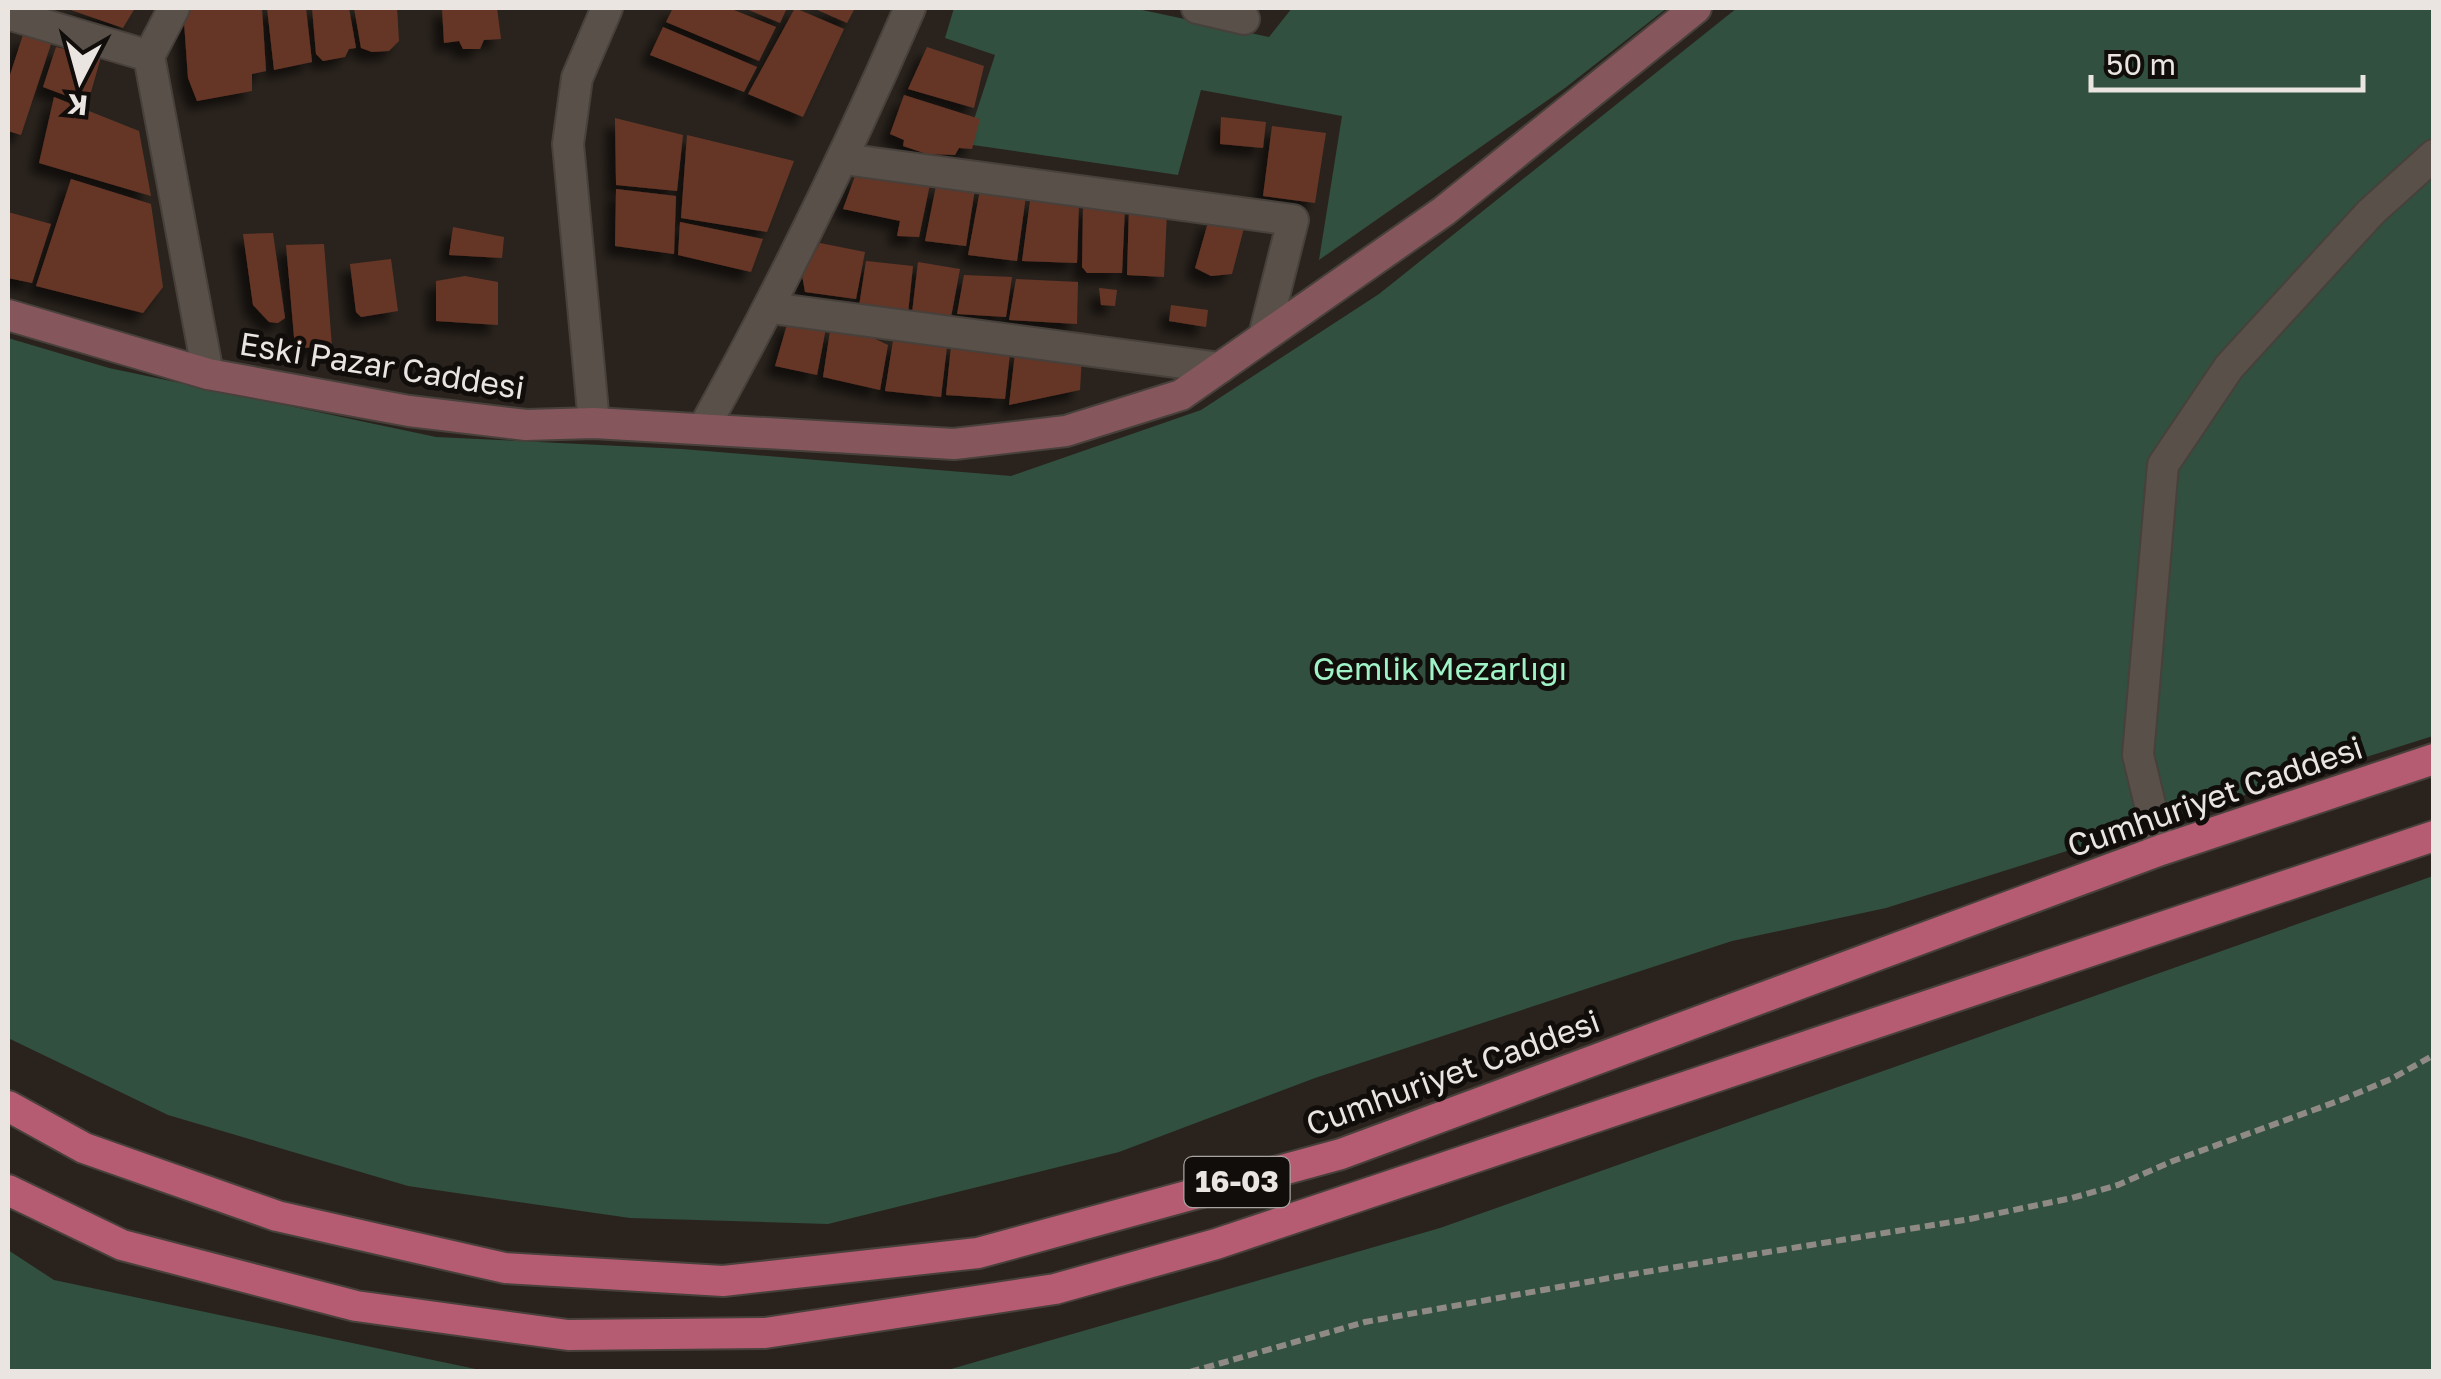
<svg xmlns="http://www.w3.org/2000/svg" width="2441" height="1379" font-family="'Golos Text',sans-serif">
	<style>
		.green { fill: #31503f }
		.building { fill: #653627; filter: url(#shadow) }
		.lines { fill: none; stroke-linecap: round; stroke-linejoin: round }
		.street-casing { stroke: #47403b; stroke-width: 34 }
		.secondary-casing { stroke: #47403b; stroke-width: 34 }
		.primary-casing { stroke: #47403b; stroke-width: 34 }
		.path { stroke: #908a85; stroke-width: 6; stroke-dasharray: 10 5; stroke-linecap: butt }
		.street { stroke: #585049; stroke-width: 30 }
		.secondary { stroke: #86565d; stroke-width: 30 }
		.primary { stroke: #b55b72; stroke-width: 30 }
		.labels { text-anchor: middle; stroke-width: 10; stroke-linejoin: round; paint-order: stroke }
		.shield { fill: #100d0b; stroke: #a9a4a1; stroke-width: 2.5 }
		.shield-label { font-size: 30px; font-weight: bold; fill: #eae5e1 }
		.street-label { font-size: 32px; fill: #eae5e1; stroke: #100d0b }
		.park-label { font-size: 32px; fill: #a0f3c6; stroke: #100d0b }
	</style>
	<defs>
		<filter id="shadow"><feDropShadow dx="-9" dy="9" stdDeviation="5" flood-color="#0009"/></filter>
	</defs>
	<rect width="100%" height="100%" fill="#2a231d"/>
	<!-- green -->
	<g class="green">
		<path d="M954,8H1133L1269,37L1292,8H1667L1565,88L1319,260L1342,116L1201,90L1178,175L966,144L995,55L945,38Z"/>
		<path d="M1737,8H2433V736L1886,908L1732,941L1315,1078L1119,1152L828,1224L630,1218L408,1186L168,1115L8,1038V338L109,368L436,437L682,449L1011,476L1201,410L1379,294Z"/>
		<path d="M2433,876V1371H877L951,1369L1440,1228Z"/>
		<path d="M8,1250L54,1280L485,1371H8Z"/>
	</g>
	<!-- building -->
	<g class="building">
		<path d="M65,8H135L123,28Z"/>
		<path d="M183,8H262L266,71L252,74V91L197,101L188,78Z"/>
		<path d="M267,8H306L312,62L274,70Z"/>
		<path d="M312,8H349L356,48L349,49L345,57L323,61L316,54Z"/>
		<path d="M354,8H397L399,41L389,51L372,52L361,48Z"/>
		<path d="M442,8H497L501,39L484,40L480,49H463L459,41L444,43Z"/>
		<path d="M673,8H729L776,27L759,61L666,22Z"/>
		<path d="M744,8H787L780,23Z"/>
		<path d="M795,8L844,29L803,117L748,94Z"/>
		<path d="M813,8H855L847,23Z"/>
		<path d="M663,27L757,67L744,92L650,55Z"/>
		<path d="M23,35L51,44L21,135L8,131V81Z"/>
		<path d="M56,47L101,57L89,99L83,102L43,87Z"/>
		<path d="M927,47L984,66L974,108L908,89Z"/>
		<path d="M904,95L980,119L972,149L959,148L955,155L927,154L903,146L904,140L890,134Z"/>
		<path d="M54,97L139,131L151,196L39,163Z"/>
		<path d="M1221,117L1266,122L1263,148L1220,144Z"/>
		<path d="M615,118L683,135L677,191L616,185Z"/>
		<path d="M1272,126L1326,133L1315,203L1263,196Z"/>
		<path d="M687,135L794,161L767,232L681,218Z"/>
		<path d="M855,176L930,184L919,237L897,236L900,221L843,209Z"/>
		<path d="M71,179L151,204L163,287L143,313L36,286Z"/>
		<path d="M936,186L975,189L966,246L925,241Z"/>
		<path d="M616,189L676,196L674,254L615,246Z"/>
		<path d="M980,190L1026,196L1017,261L968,255Z"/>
		<path d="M1030,201L1079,204L1077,263L1022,261Z"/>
		<path d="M1083,206L1125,207L1122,273H1087L1082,267Z"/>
		<path d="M1129,207L1167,212L1164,277L1127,275Z"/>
		<path d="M8,212L51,224L32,283L8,278Z"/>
		<path d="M1209,219L1244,228L1232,274L1211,276L1195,268Z"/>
		<path d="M680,222L763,239L751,272L678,255Z"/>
		<path d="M453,227L504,237L502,258L449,255Z"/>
		<path d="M273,233L285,318L278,323L269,322L253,305L243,234Z"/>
		<path d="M820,243L865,252L856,299L805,292L802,275Z"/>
		<path d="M324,244L332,347L295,348L286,245Z"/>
		<path d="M391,259L398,311L361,317L356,312L350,264Z"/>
		<path d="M866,261L913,266L908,313L859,306Z"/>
		<path d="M918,262L960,269L951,317L912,313Z"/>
		<path d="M964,275L1012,277L1006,317L957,314Z"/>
		<path d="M465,276L498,282V325L436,321V281Z"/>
		<path d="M1016,279L1078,282L1077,324L1009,320Z"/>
		<path d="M1099,288L1117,290L1115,306L1101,305Z"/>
		<path d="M1171,305L1208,310L1206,327L1169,321Z"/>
		<path d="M788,321L826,328L817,375L775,366Z"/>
		<path d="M830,331L869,336L888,345L880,390L823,377Z"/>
		<path d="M893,341L947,347L941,397L885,391Z"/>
		<path d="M951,346L1010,353L1005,399L946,395Z"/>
		<path d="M1015,353L1082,354L1080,390L1009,405Z"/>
	</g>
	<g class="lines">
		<!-- street casing -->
		<g class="street-casing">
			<g id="street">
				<path d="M1197,8L1244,19"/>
				<path d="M8,14L149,56L208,374"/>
				<path d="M149,56L174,8"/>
				<path d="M844,159L1293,220L1264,336"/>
				<path d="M771,308L1220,368"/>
				<path d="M594,423L568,144L577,78L607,8"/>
				<path d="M703,429C780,291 847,153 910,8"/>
				<path d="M2161,850L2138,755L2163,465L2229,367L2371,212L2434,155"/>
			</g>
		</g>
		<!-- secondary casing -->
		<g class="secondary-casing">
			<path id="secondary" d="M8,315L208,374L409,411L526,425L594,423L954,444L1066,431L1181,395L1444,211L1696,8"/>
		</g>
		<!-- primary casing -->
		<g class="primary-casing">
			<g id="primary">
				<path d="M8,1106L84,1148L277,1216L505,1268L723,1281L978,1253L1341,1154L2161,850L2434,759"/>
				<path d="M8,1190L122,1245L356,1306L568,1335L765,1333L1055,1289L1216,1244L2434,836"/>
			</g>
		</g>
		<!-- path -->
		<path class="path" d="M1190,1372L1365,1322L1615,1277L1970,1219L2072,1198L2118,1185L2173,1161L2341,1100L2391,1079L2434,1055"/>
		<!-- street -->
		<use href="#street" class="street"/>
		<!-- secondary -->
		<use href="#secondary" class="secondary"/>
		<!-- primary -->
		<use href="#primary" class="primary"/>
	</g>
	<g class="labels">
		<!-- shield labels -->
		<rect class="shield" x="1184.5" y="1157" width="105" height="50" rx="8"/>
		<g class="shield-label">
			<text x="1237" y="1192">16-03</text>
		</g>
		<!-- street labels -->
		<g class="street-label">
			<text transform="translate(382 366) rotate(9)" y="11">Eski Pazar Caddesi</text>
			<text transform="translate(2215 797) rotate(-19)" y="11">Cumhuriyet Caddesi</text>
			<text transform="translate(1453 1073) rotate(-20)" y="11">Cumhuriyet Caddesi</text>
		</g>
		<!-- park labels -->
		<g class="park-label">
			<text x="1440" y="680">Gemlik Mezarlığı</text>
		</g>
	</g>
	<!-- border -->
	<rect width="2441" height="1379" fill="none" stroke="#eae5e1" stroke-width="20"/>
	<!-- north arrow -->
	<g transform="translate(80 80) rotate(186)" stroke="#100d0b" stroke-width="8" paint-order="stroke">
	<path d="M0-8L18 38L0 25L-18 38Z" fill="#eae5e1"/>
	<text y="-15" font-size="28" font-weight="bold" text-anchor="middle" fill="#eae5e1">K</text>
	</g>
	<!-- scale -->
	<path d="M2091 75v15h272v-15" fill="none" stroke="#eae5e1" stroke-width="5"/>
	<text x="2106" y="75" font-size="30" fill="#eae5e1" stroke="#100d0b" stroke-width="8" paint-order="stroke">50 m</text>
</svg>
